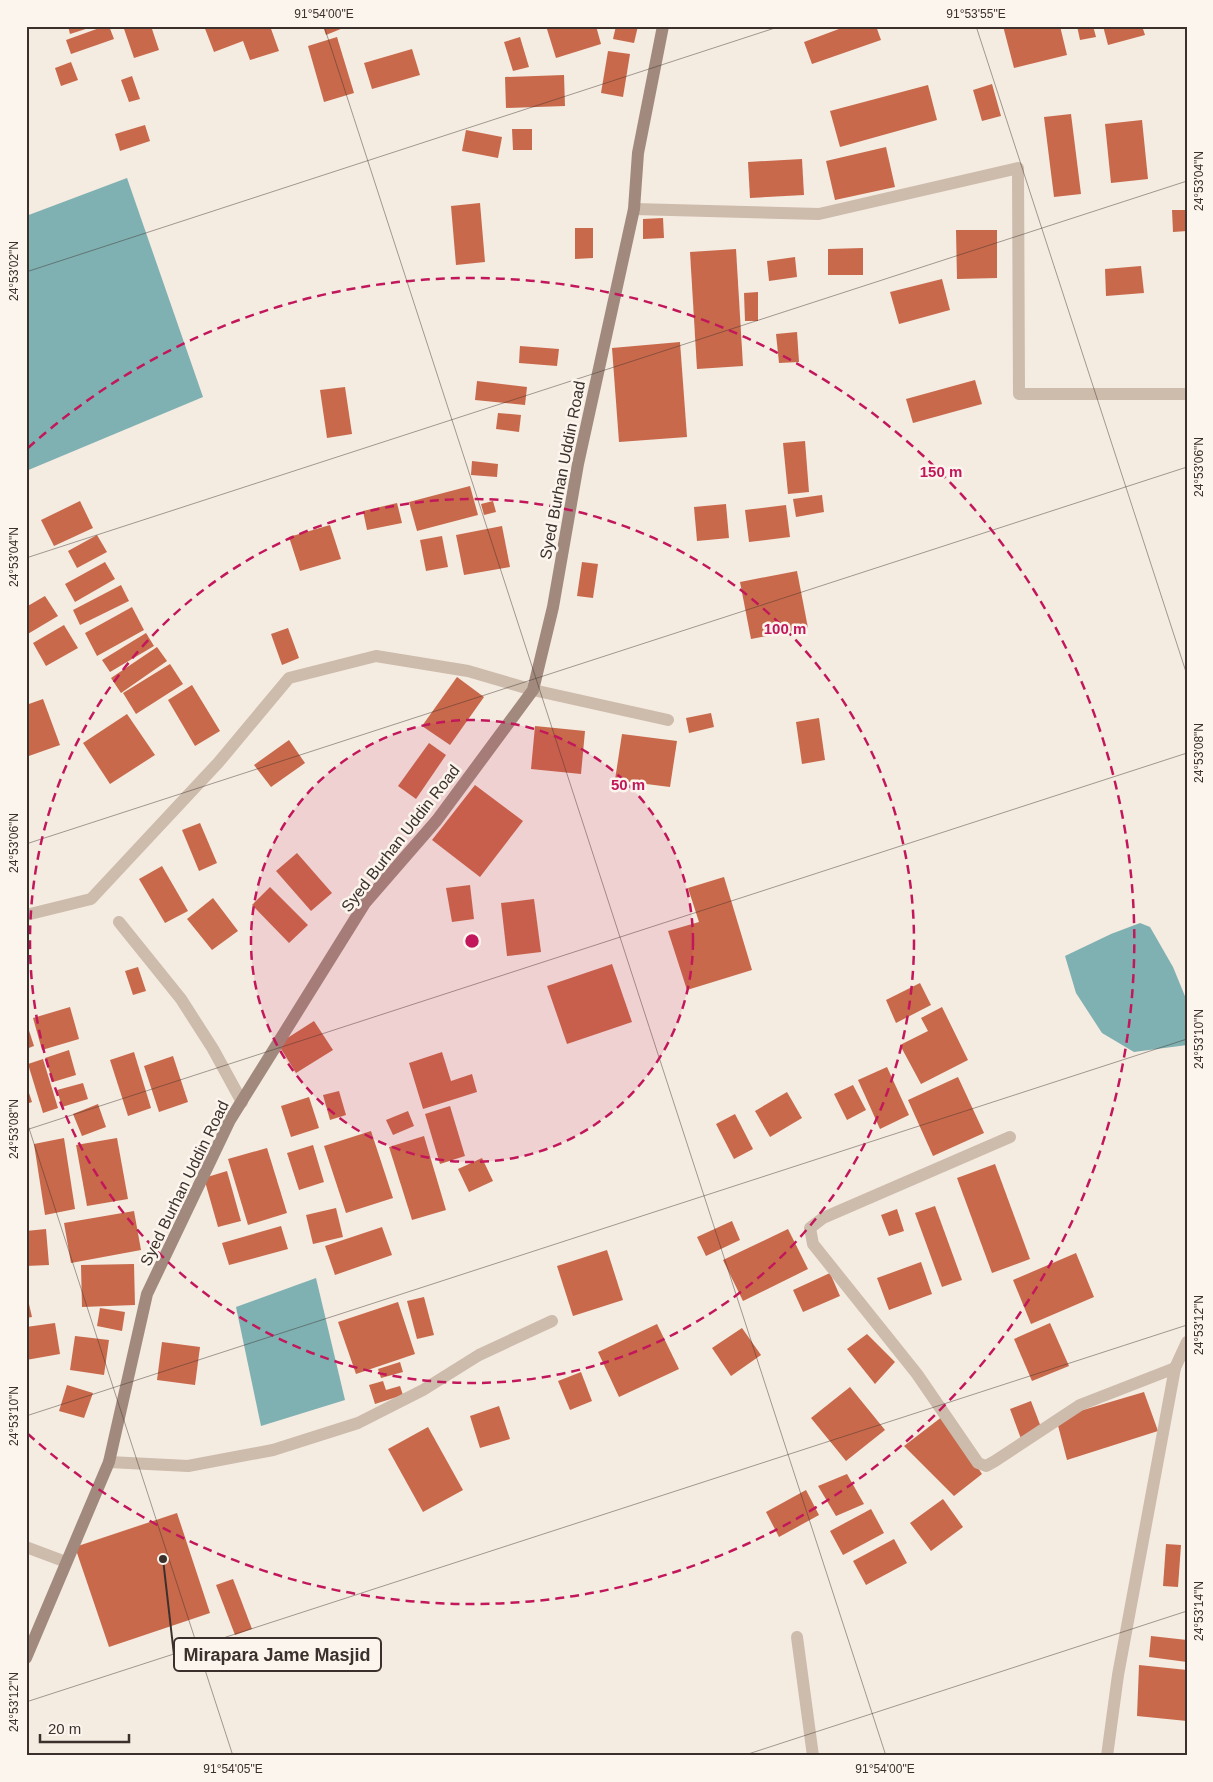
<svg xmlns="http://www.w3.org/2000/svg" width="1213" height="1782" font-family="Helvetica,sans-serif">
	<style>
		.water { fill: #7fb0b2 }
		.building { fill: #c8694b }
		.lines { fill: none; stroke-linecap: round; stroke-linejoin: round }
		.street { stroke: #cdbbac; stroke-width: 12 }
		.secondary { stroke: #a18a7d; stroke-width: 12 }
		.ticks { fill: none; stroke: #3b302b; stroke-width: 1; stroke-opacity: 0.45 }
		.ring { fill: none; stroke: #c2185b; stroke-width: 2.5; stroke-dasharray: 9 6 }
		.labels { text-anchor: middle; stroke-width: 5; stroke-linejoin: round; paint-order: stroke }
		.street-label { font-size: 16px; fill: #3b302b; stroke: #fbf5ee }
		.centre { fill: #c2185b; stroke: #fbf5ee; stroke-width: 2.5 }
		.ring-label { font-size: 15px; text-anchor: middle; font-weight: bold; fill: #c2185b; stroke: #fbf5ee; stroke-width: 5; stroke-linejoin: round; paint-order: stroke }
		.leader { fill: none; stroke: #3b302b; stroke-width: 2 }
		.callout-dot { fill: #3b302b; stroke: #fbf5ee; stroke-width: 2 }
		.callout { fill: #fbf5ee; stroke: #3b302b; stroke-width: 2 }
		.callout-label { font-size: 18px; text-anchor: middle; font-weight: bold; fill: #3b302b }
		.neatline { fill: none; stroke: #3b302b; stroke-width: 2 }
		.ticks-label { font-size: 12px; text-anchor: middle; fill: #3b302b }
	</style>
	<rect width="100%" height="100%" fill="#f4ebe1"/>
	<!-- water -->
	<g class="water">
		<path d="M127,178L203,397L26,471V216Z"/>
		<path d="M1140,923L1150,927L1173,967L1187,1001V1045L1134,1052L1102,1033L1076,993L1065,956L1111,934Z"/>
		<path d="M316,1278L345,1400L261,1426L236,1307Z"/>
	</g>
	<!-- building -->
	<g class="building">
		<path d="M68,26H92V27L70,34Z"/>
		<path d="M105,26H109L114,39L71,54L66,40Z"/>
		<path d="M123,26H151L159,50L134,58Z"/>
		<path d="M204,26H270L279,51L250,60L243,41L214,52Z"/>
		<path d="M323,26H348L326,35Z"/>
		<path d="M546,26H596L601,44L556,58Z"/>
		<path d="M616,26H638L634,43L613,39Z"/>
		<path d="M847,26H876L881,40L812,64L804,42Z"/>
		<path d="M1003,26H1060L1067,55L1014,68Z"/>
		<path d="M1077,26H1093L1096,37L1080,40Z"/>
		<path d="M1103,26H1142L1145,35L1108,45Z"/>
		<path d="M337,37L354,93L324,102L308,46Z"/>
		<path d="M520,37L529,67L513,71L504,42Z"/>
		<path d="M412,49L420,75L372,89L364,63Z"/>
		<path d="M608,51L630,54L623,97L601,93Z"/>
		<path d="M71,62L78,80L61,86L55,68Z"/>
		<path d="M564,75L565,106L506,108L505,77Z"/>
		<path d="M132,76L140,99L129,102L121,80Z"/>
		<path d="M992,84L1001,116L982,121L973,90Z"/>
		<path d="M928,85L937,120L840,147L830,111Z"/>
		<path d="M1071,114L1081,194L1054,197L1044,117Z"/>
		<path d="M1142,120L1148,179L1111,183L1105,124Z"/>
		<path d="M145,125L150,141L120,151L115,134Z"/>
		<path d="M512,129H532V150H513Z"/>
		<path d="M466,130L502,137L498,158L462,151Z"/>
		<path d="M886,147L895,187L835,200L826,161Z"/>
		<path d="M802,159L804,195L750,198L748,162Z"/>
		<path d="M480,203L485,262L456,265L451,206Z"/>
		<path d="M1172,210H1187V231L1173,232Z"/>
		<path d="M663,218L664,238L643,239V219Z"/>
		<path d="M575,228H593V258L575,259Z"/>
		<path d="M956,230H997V278L957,279Z"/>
		<path d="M863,248V275H828V249Z"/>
		<path d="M736,249L743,366L697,369L690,252Z"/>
		<path d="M795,257L797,277L769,281L767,261Z"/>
		<path d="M1141,266L1144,293L1106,296L1105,269Z"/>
		<path d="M942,279L950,310L899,324L890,292Z"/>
		<path d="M758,292V321H745L744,293Z"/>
		<path d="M797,332L799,362L779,363L776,334Z"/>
		<path d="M680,342L687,437L619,442L612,348Z"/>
		<path d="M520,346L559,349L557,366L519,363Z"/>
		<path d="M975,380L982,404L913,423L906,399Z"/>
		<path d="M477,381L527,387L525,405L475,400Z"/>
		<path d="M345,387L352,434L327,438L320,390Z"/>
		<path d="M498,413L521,415L519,432L496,429Z"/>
		<path d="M805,441L809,492L788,494L783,443Z"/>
		<path d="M472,461L498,464L497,477L471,475Z"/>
		<path d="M470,486L478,515L417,531L409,502Z"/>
		<path d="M822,495L824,512L796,517L793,499Z"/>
		<path d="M80,501L93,528L54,546L41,520Z"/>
		<path d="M493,501L496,512L484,515L481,504Z"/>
		<path d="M397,503L402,523L367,530L363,511Z"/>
		<path d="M726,504L729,538L697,541L694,507Z"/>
		<path d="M786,505L790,537L749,542L745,510Z"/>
		<path d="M330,525L341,559L300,571L289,537Z"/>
		<path d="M502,526L510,567L464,575L456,535Z"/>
		<path d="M97,535L107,552L77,568L68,551Z"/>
		<path d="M442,536L448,567L426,571L420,540Z"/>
		<path d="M105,562L115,579L75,602L65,584Z"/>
		<path d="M582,562L598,564L593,598L577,596Z"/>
		<path d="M797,571L808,628L751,639L740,582Z"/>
		<path d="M121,585L129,601L80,625L73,610Z"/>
		<path d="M45,596L58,616L26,635V607Z"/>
		<path d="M132,607L144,630L97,656L85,633Z"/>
		<path d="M64,625L78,648L46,666L33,643Z"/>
		<path d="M288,628L299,658L282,665L271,634Z"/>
		<path d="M146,633L154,646L110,672L102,660Z"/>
		<path d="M157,647L167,661L121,693L111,678Z"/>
		<path d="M170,664L183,684L136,714L123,693Z"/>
		<path d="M457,677L484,697L450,745L422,726Z"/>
		<path d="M192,685L220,731L195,746L168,700Z"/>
		<path d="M43,699L60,745L26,757V705Z"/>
		<path d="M711,713L714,727L689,733L686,718Z"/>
		<path d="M127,714L155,755L110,784L83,743Z"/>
		<path d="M819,718L825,760L802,764L796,722Z"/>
		<path d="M535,726L585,731L581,774L531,769Z"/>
		<path d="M622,734L677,741L670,787L615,780Z"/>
		<path d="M289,740L305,763L271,787L254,765Z"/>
		<path d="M429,743L446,755L416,799L398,786Z"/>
		<path d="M475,785L523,821L480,877L432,840Z"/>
		<path d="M200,823L217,863L199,871L182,830Z"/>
		<path d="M297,853L332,893L311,911L276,871Z"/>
		<path d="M162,866L188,911L165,923L139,879Z"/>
		<path d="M724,877L752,970L687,990L668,931L699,922L688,888Z"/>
		<path d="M470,885L474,919L452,922L446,888Z"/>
		<path d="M270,887L308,925L289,943L252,905Z"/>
		<path d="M213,898L238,931L212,950L187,919Z"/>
		<path d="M534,899L541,952L507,956L501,903Z"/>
		<path d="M612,964L632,1022L567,1044L547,986Z"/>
		<path d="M138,967L146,991L133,995L125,971Z"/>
		<path d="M920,983L931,1005L896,1023L886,1000Z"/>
		<path d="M70,1007L79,1039L42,1050L33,1018Z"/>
		<path d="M942,1007L968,1060L921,1084L900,1045L928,1031L921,1018Z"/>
		<path d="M26,1021L34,1046L26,1049Z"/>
		<path d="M314,1021L333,1050L296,1073L278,1044Z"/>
		<path d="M69,1050L76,1075L53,1082L45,1058Z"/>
		<path d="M134,1052L151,1108L128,1116L110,1060Z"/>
		<path d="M442,1052L451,1081L472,1074L477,1092L423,1109L409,1063Z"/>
		<path d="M173,1056L188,1102L159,1112L144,1066Z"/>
		<path d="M43,1059L58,1108L43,1113L28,1064Z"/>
		<path d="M887,1067L909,1115L880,1129L858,1080Z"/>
		<path d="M958,1077L984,1133L933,1156L908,1100Z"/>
		<path d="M83,1083L88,1099L62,1107L57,1090Z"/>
		<path d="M26,1084L32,1102L26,1104Z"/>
		<path d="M853,1085L866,1110L847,1120L834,1094Z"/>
		<path d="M339,1091L346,1115L330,1120L323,1095Z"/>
		<path d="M787,1092L802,1118L770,1137L755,1111Z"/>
		<path d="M309,1097L319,1128L291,1137L281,1106Z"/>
		<path d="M98,1104L106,1127L82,1136L73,1114Z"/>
		<path d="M450,1106L465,1156L440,1164L425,1114Z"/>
		<path d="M408,1111L414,1126L393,1135L386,1120Z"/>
		<path d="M735,1114L753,1149L734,1159L716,1124Z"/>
		<path d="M371,1131L393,1198L346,1213L324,1146Z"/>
		<path d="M424,1136L446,1210L412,1220L389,1147Z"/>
		<path d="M64,1138L75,1209L45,1215L34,1144Z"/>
		<path d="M117,1138L128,1199L87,1206L76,1145Z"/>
		<path d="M313,1145L324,1182L299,1190L287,1153Z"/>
		<path d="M267,1148L287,1213L248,1225L228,1159Z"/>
		<path d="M482,1158L493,1181L469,1192L458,1169Z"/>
		<path d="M995,1164L1030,1259L992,1273L957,1178Z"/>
		<path d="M227,1171L241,1221L218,1227L204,1178Z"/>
		<path d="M935,1206L962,1280L942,1287L915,1213Z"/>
		<path d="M336,1208L343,1237L313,1244L306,1215Z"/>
		<path d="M897,1209L904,1231L889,1236L881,1215Z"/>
		<path d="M134,1211L141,1250L71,1263L64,1223Z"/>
		<path d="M732,1221L740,1240L706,1256L697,1237Z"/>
		<path d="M281,1226L288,1249L229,1265L222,1243Z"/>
		<path d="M382,1227L392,1255L335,1275L325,1246Z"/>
		<path d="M46,1229L49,1265L26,1266V1231Z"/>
		<path d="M788,1229L808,1269L743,1301L723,1260Z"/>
		<path d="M607,1250L623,1300L573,1316L557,1266Z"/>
		<path d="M1076,1253L1094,1297L1031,1324L1013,1280Z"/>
		<path d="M921,1262L932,1294L889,1310L877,1278Z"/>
		<path d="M134,1264L135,1305L82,1307L81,1265Z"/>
		<path d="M830,1273L840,1296L803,1312L793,1290Z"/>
		<path d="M26,1291L32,1317L26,1318Z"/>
		<path d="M424,1297L434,1335L417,1339L407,1301Z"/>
		<path d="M398,1302L415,1354L356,1374L338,1322Z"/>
		<path d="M100,1308L125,1312L122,1331L97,1326Z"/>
		<path d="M55,1323L60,1354L26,1360V1327Z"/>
		<path d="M1050,1323L1069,1366L1032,1381L1014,1339Z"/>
		<path d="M657,1324L679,1369L619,1397L598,1352Z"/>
		<path d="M742,1328L761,1355L731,1376L712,1348Z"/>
		<path d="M867,1334L895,1362L875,1384L847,1349Z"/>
		<path d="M75,1336L109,1340L104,1375L70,1370Z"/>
		<path d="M162,1342L200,1347L195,1385L157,1380Z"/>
		<path d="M400,1362L403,1372L381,1378L378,1369Z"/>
		<path d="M581,1372L592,1401L570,1410L558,1381Z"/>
		<path d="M383,1381L386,1390L400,1386L403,1395L375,1404L369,1385Z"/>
		<path d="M67,1385L93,1393L84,1418L59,1411Z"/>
		<path d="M850,1387L885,1430L846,1461L811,1418Z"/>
		<path d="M1144,1392L1158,1431L1067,1460L1056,1418Z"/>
		<path d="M1031,1401L1044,1435L1023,1444L1010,1409Z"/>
		<path d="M499,1406L510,1439L480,1448L470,1416Z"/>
		<path d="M943,1416L982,1474L954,1496L904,1446Z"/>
		<path d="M428,1427L463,1490L423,1512L388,1449Z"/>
		<path d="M847,1474L864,1504L836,1516L818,1486Z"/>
		<path d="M806,1490L819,1515L779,1537L766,1512Z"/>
		<path d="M943,1499L963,1527L931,1551L910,1523Z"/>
		<path d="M871,1509L884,1533L843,1555L830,1531Z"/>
		<path d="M177,1513L210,1613L109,1647L75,1547Z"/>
		<path d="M894,1539L907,1563L866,1585L853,1561Z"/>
		<path d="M1166,1544L1181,1545L1178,1587L1163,1586Z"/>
		<path d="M233,1579L252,1629L235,1635L216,1585Z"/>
		<path d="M1151,1636L1187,1640V1662L1149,1657Z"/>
		<path d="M1139,1665L1187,1670V1721L1137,1716Z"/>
	</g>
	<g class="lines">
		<!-- street -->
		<g class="street">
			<path d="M634,209L819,214L1018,168L1019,394H1187"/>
			<path d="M26,915L91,899L218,763L289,678L376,656L468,671L533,690L668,720"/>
			<path d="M119,922L181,999L213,1049L242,1102"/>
			<path d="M1010,1137L823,1218L810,1228L813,1244L917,1374L978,1463L986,1466L995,1461L1080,1405L1175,1368"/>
			<path d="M109,1462L188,1466L273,1450L358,1423L423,1390L479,1355L552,1321"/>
			<path d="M26,1547L66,1562"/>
			<path d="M797,1637L813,1756"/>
			<path d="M1107,1756L1118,1675L1175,1368L1187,1342"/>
		</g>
		<!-- secondary -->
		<path class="secondary" d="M26,1658L109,1462L147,1294L230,1120L365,903L437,820L533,690L553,607L578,464L634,209L638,153L663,26"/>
	</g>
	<!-- ticks -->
	<path class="ticks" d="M324,26L886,1756M976,26L1187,675M26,272L781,26M26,558L1187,181M26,844L1187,467M26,1119L233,1756M26,1130L1187,753M26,1416L1187,1039M26,1702L1187,1325M742,1756L1187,1611"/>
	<!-- distance rings -->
	<circle cx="472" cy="941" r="221" fill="#c2185b" fill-opacity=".12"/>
	<g class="ring">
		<circle cx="472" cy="941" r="221"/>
		<circle cx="472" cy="941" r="442"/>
		<path d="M28 448A663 663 0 1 1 28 1434"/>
	</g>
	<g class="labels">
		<!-- street labels -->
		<g class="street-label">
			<text transform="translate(562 470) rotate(-79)" y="6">Syed Burhan Uddin Road</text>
			<text transform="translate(400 838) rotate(-52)" y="6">Syed Burhan Uddin Road</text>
			<text transform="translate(184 1183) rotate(-64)" y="6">Syed Burhan Uddin Road</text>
		</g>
	</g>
	<circle cx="472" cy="941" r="8" class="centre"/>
	<g class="ring-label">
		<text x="941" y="477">150 m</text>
		<text x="785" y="634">100 m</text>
		<text x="628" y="790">50 m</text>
	</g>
	<!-- callouts -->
	<path class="leader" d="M163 1559L174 1655"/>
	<circle class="callout-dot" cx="163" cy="1559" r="5"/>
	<rect class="callout" x="174" y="1638" width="207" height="33" rx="5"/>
	<g class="callout-label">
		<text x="277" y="1661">Mirapara Jame Masjid</text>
	</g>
	<!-- border -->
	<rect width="1213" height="1782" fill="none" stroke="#fbf5ee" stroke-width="55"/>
	<!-- scale -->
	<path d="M40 1734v8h89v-8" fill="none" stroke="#3b302b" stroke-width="2.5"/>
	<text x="48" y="1734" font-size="15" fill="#3b302b" stroke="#fbf5ee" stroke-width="4" paint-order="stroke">20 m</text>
	<rect x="28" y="28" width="1158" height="1726" class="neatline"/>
	<g class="ticks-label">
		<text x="324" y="18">91°54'00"E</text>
		<text x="976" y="18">91°53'55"E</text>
		<text transform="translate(1199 181) rotate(-90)" y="4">24°53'04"N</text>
		<text transform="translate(14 271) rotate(-90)" y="4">24°53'02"N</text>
		<text transform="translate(1199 467) rotate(-90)" y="4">24°53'06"N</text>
		<text transform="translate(14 557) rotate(-90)" y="4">24°53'04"N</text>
		<text transform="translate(1199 753) rotate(-90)" y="4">24°53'08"N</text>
		<text transform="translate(14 843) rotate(-90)" y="4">24°53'06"N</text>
		<text transform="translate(1199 1039) rotate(-90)" y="4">24°53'10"N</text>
		<text transform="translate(14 1129) rotate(-90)" y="4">24°53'08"N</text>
		<text transform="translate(1199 1325) rotate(-90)" y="4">24°53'12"N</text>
		<text transform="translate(14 1416) rotate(-90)" y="4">24°53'10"N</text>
		<text transform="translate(1199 1611) rotate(-90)" y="4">24°53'14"N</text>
		<text transform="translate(14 1702) rotate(-90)" y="4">24°53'12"N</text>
		<text x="233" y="1773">91°54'05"E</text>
		<text x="885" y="1773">91°54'00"E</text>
	</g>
</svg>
